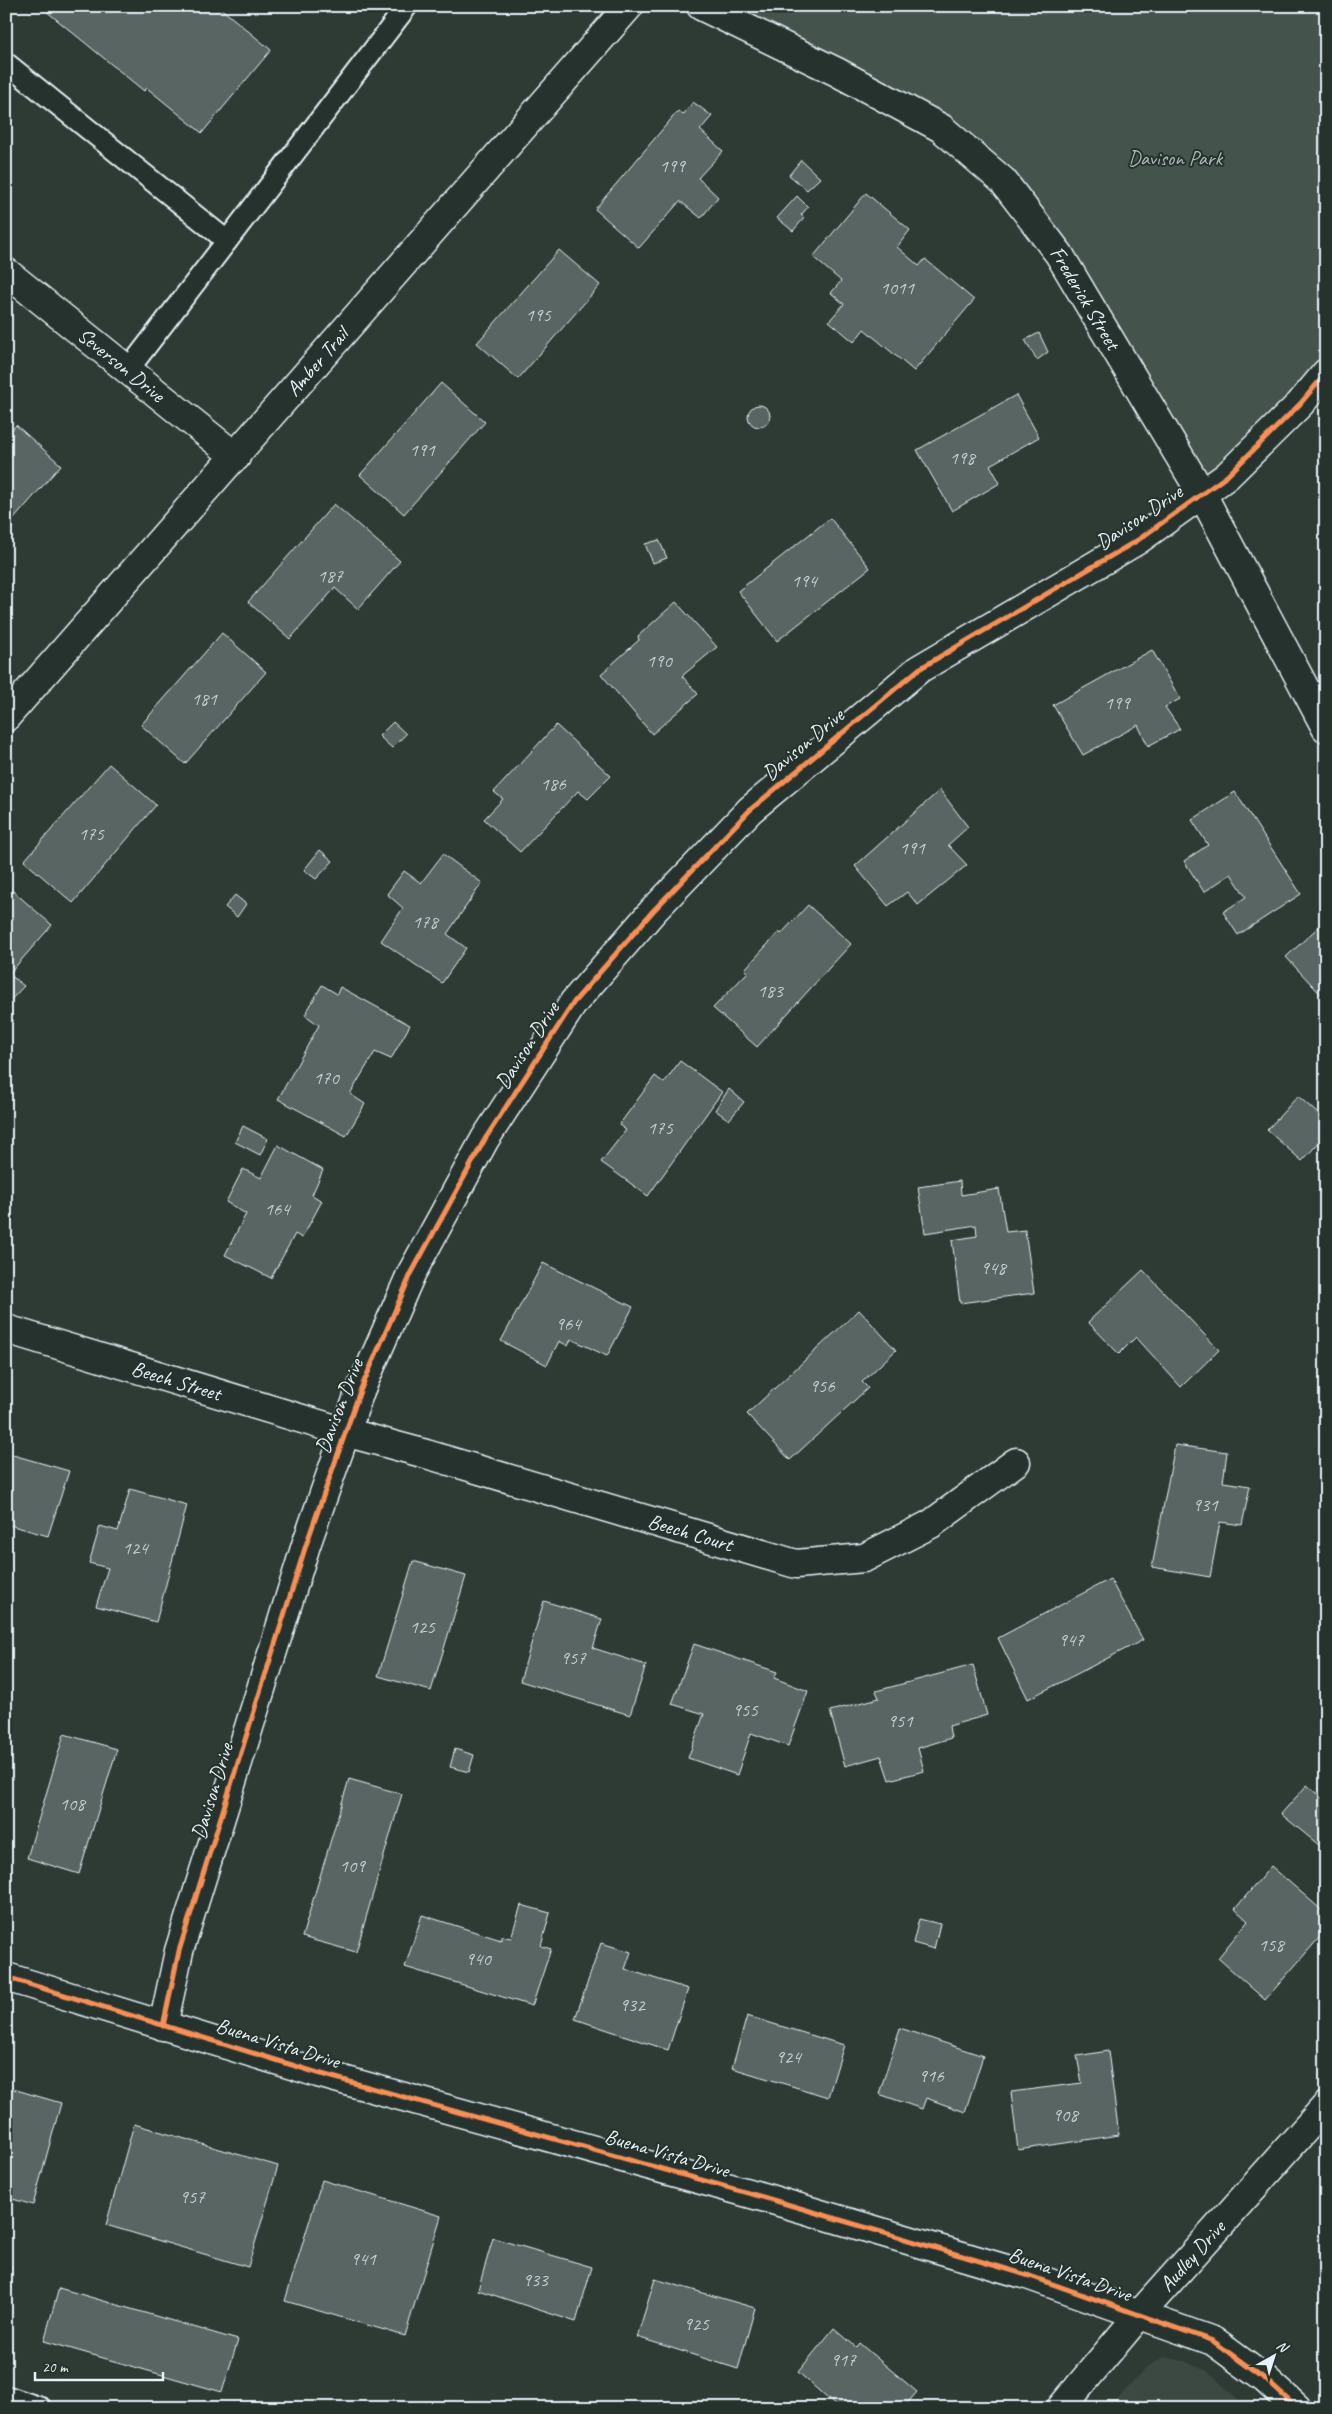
<svg xmlns="http://www.w3.org/2000/svg" width="1332" height="2414" font-family="Caveat,sans-serif">
	<style>
		.built { fill: #3b4843 }
		.green { fill: #45524e; stroke: #96a2a3 }
		.building { fill: #596563; stroke: #e8f1f8 }
		.lines { fill: none; stroke-linecap: round; stroke-linejoin: round }
		.service-casing { stroke: #e8f1f8; stroke-width: 24 }
		.minor-casing { stroke: #e8f1f8; stroke-width: 31 }
		.service { stroke: #26332d; stroke-width: 20 }
		.minor { stroke: #26332d; stroke-width: 28 }
		.cycleway-casing { stroke: #26332d; stroke-width: 8 }
		.cycleway { stroke: #f78f57; stroke-width: 5 }
		.labels { text-anchor: middle; stroke-width: 4; stroke-linejoin: round; paint-order: stroke }
		.number-label { font-size: 19px; fill: #c4ced3 }
		.park-label { font-size: 21px; fill: #afb9bc; stroke: #26332d }
		.street-label { font-size: 21px; fill: #e8f1f8; stroke: #26332d }
	</style>
	<rect width="100%" height="100%" fill="#2e3b35"/>
	<filter id="ink" filterUnits="userSpaceOnUse"><feTurbulence type="fractalNoise" baseFrequency=".02" numOctaves="2"/><feDisplacementMap in="SourceGraphic" scale="10" xChannelSelector="R" yChannelSelector="G"/><feConvolveMatrix kernelMatrix="1 2 1 2 8 2 1 2 1" color-interpolation-filters="sRGB"/></filter>
	<g filter="url(#ink)">
		<!-- built -->
		<path class="built" d="M1164,2357L1184,2361L1207,2371L1248,2408H1109L1147,2367Z"/>
		<!-- green -->
		<path class="green" d="M701,6H1326V373L1202,494L1059,254L941,128Z"/>
		<!-- building -->
		<g class="building">
			<path d="M40,6H218L271,50L202,133L147,88L144,91Z"/>
			<path d="M693,102L712,116L700,130L723,151L698,178L718,197L701,218L680,201L639,248L595,209L678,111L683,115Z"/>
			<path d="M801,160L820,178L807,190L789,175Z"/>
			<path d="M866,193L910,230L897,247L919,266L925,259L974,300L914,371L864,329L854,342L829,321L844,304L831,293L841,281L813,257Z"/>
			<path d="M797,196L808,207L801,215L804,218L793,231L777,218Z"/>
			<path d="M559,250L600,285L518,379L477,343Z"/>
			<path d="M1039,333L1048,352L1037,360L1025,340Z"/>
			<path d="M441,383L485,422L404,514L360,475Z"/>
			<path d="M1016,395L1039,437L990,465L1000,483L952,511L917,450Z"/>
			<circle cx="759" cy="416" r="11"/>
			<path d="M16,425L61,465L6,528V437Z"/>
			<path d="M334,504L400,561L358,609L335,588L290,639L248,602Z"/>
			<path d="M830,518L870,568L777,641L738,591Z"/>
			<path d="M659,540L667,558L653,563L645,544Z"/>
			<path d="M676,602L717,647L682,676L698,694L652,734L601,674L639,640L638,636Z"/>
			<path d="M222,633L266,672L185,764L141,725Z"/>
			<path d="M1152,650L1180,699L1165,707L1180,729L1148,746L1138,725L1083,755L1053,705Z"/>
			<path d="M393,722L406,734L392,748L379,736Z"/>
			<path d="M556,725L611,776L588,799L578,791L520,852L484,819L503,799L494,792Z"/>
			<path d="M109,764L156,805L73,903L24,861Z"/>
			<path d="M940,790L968,827L948,845L967,865L918,905L907,892L888,906L855,866Z"/>
			<path d="M1235,792L1301,894L1238,935L1223,912L1246,897L1231,874L1204,892L1184,861L1208,845L1192,820Z"/>
			<path d="M320,850L333,861L316,879L304,870Z"/>
			<path d="M443,854L482,883L447,934L466,948L442,983L381,941L403,908L387,894L404,871L421,883Z"/>
			<path d="M6,885L52,925L9,974L24,986L6,1005Z"/>
			<path d="M235,895L246,904L237,917L225,907Z"/>
			<path d="M808,905L851,944L757,1047L713,1008L748,972L745,969L779,932L781,934Z"/>
			<path d="M1326,920V1000L1286,957Z"/>
			<path d="M322,985L337,994L340,987L410,1025L391,1059L375,1052L350,1094L365,1104L346,1136L278,1099L319,1025L305,1015Z"/>
			<path d="M680,1061L722,1092L648,1196L601,1162L626,1130L619,1125L655,1076L664,1083Z"/>
			<path d="M729,1089L744,1102L729,1120L715,1110Z"/>
			<path d="M1298,1096L1326,1121V1135L1302,1161L1267,1130Z"/>
			<path d="M243,1126L268,1139L260,1155L235,1142Z"/>
			<path d="M278,1145L323,1170L312,1195L322,1201L302,1238L295,1234L271,1278L225,1255L246,1214L226,1202L243,1169L261,1178Z"/>
			<path d="M960,1181L961,1195L999,1189L1006,1232L1025,1230L1034,1293L960,1303L952,1240L977,1236L976,1225L925,1233L918,1187Z"/>
			<path d="M543,1263L633,1307L607,1356L571,1339L568,1346L559,1341L547,1365L501,1341Z"/>
			<path d="M1143,1270L1219,1350L1181,1387L1136,1337L1119,1354L1088,1322Z"/>
			<path d="M859,1310L896,1350L862,1382L868,1388L790,1460L747,1414Z"/>
			<path d="M1175,1445L1227,1452L1223,1482L1250,1486L1242,1525L1220,1522L1210,1577L1152,1567Z"/>
			<path d="M6,1453L69,1471L48,1536L6,1524Z"/>
			<path d="M130,1489L187,1505L156,1622L96,1606L108,1568L89,1563L100,1526L118,1531Z"/>
			<path d="M413,1561L466,1576L431,1691L378,1676Z"/>
			<path d="M1110,1579L1143,1640L1028,1699L998,1638Z"/>
			<path d="M544,1601L602,1619L593,1648L646,1665L630,1715L520,1681Z"/>
			<path d="M694,1644L777,1672L774,1678L808,1691L788,1746L751,1733L737,1775L688,1758L704,1714L672,1704Z"/>
			<path d="M973,1665L987,1715L949,1726L951,1738L918,1748L924,1771L889,1780L881,1756L845,1766L830,1711L879,1698L876,1691Z"/>
			<path d="M64,1734L117,1749L79,1874L27,1858Z"/>
			<path d="M455,1749L474,1755L469,1772L450,1767Z"/>
			<path d="M349,1779L402,1794L356,1952L302,1937Z"/>
			<path d="M1307,1785L1326,1802V1843L1320,1846L1281,1814Z"/>
			<path d="M1271,1866L1326,1914V1930L1265,2000L1218,1958L1248,1921L1235,1909Z"/>
			<path d="M521,1905L550,1913L541,1946L551,1949L532,2006L405,1967L422,1915L501,1940V1936L511,1938Z"/>
			<path d="M919,1919L940,1924L934,1949L913,1943Z"/>
			<path d="M601,1943L631,1952L625,1969L688,1989L668,2050L575,2019Z"/>
			<path d="M747,2016L844,2045L828,2097L732,2068Z"/>
			<path d="M900,2028L983,2056L965,2112L926,2098L922,2109L879,2094Z"/>
			<path d="M1108,2051L1119,2135L1018,2150L1011,2092L1082,2083L1077,2056Z"/>
			<path d="M6,2087L61,2103L33,2205L6,2197Z"/>
			<path d="M134,2124L278,2166L248,2267L106,2225Z"/>
			<path d="M322,2180L441,2216L405,2336L285,2301Z"/>
			<path d="M493,2238L592,2267L576,2322L478,2290Z"/>
			<path d="M6,2265L12,2266L6,2285Z"/>
			<path d="M655,2279L755,2308L738,2369L637,2337Z"/>
			<path d="M59,2288L238,2340L222,2392L44,2341Z"/>
			<path d="M834,2328L856,2347L859,2343L917,2392L903,2408H838L798,2372Z"/>
		</g>
		<g class="lines">
			<!-- service casing -->
			<g class="service-casing">
				<g id="service">
					<path d="M6,63L227,241L128,370"/>
					<path d="M227,241L407,6"/>
					<path d="M6,2396L41,2408"/>
				</g>
			</g>
			<!-- minor casing -->
			<g class="minor-casing">
				<g id="minor">
					<path id="s1" d="M701,6L837,72L941,128L1003,181L1059,254L1202,494L1326,728"/>
					<path id="s2" d="M6,272L236,457"/>
					<path id="s3" d="M6,717L629,6"/>
					<path id="s4" d="M6,1329L345,1432L426,1454L796,1564L864,1558L931,1524L1016,1462"/>
					<path d="M6,1977L318,2073L766,2198L1030,2276L1213,2341L1265,2379L1297,2408"/>
					<path d="M163,2026L179,1951L306,1545L360,1391L411,1274L485,1139L574,1002L653,911L750,810L919,669L1138,540L1227,476L1300,404L1326,373"/>
					<path id="s5" d="M1061,2408L1139,2315L1326,2106"/>
				</g>
			</g>
			<!-- service -->
			<use href="#service" class="service"/>
			<!-- minor -->
			<use href="#minor" class="minor"/>
			<!-- cycleway casing -->
			<g class="cycleway-casing">
				<g id="cycleway">
					<path d="M6,1977L318,2073L766,2198L1030,2276L1213,2341L1265,2379L1297,2408"/>
					<path d="M163,2026L179,1951L306,1545L360,1391L411,1274L485,1139L574,1002L653,911L750,810L919,669L1138,540L1227,476L1300,404L1326,373"/>
				</g>
			</g>
			<!-- cycleway -->
			<use href="#cycleway" class="cycleway"/>
		</g>
	</g>
	<g class="labels">
		<!-- number labels -->
		<g class="number-label">
			<text x="672" y="172">199</text>
			<text x="897" y="294">1011</text>
			<text x="538" y="321">195</text>
			<text x="422" y="456">191</text>
			<text x="962" y="464">198</text>
			<text x="330" y="582">187</text>
			<text x="804" y="587">194</text>
			<text x="659" y="667">190</text>
			<text x="204" y="705">181</text>
			<text x="1117" y="709">199</text>
			<text x="553" y="790">186</text>
			<text x="91" y="840">175</text>
			<text x="912" y="854">191</text>
			<text x="425" y="928">178</text>
			<text x="770" y="997">183</text>
			<text x="326" y="1084">170</text>
			<text x="660" y="1134">175</text>
			<text x="277" y="1215">164</text>
			<text x="993" y="1274">948</text>
			<text x="568" y="1330">964</text>
			<text x="822" y="1392">956</text>
			<text x="1205" y="1511">931</text>
			<text x="135" y="1554">124</text>
			<text x="422" y="1633">125</text>
			<text x="1071" y="1646">947</text>
			<text x="573" y="1664">957</text>
			<text x="745" y="1716">955</text>
			<text x="900" y="1727">951</text>
			<text x="72" y="1810">108</text>
			<text x="352" y="1872">109</text>
			<text x="1271" y="1951">158</text>
			<text x="478" y="1965">940</text>
			<text x="632" y="2011">932</text>
			<text x="788" y="2063">924</text>
			<text x="931" y="2082">916</text>
			<text x="1065" y="2121">908</text>
			<text x="192" y="2203">957</text>
			<text x="363" y="2265">941</text>
			<text x="535" y="2286">933</text>
			<text x="696" y="2330">925</text>
			<text x="843" y="2366">917</text>
		</g>
		<!-- park labels -->
		<g class="park-label">
			<text x="1175" y="165">Davison Park</text>
		</g>
		<!-- street labels -->
		<g class="street-label">
			<text dy="7" stroke="none"><textPath href="#s1" startOffset="494">Frederick Street</textPath></text>
			<text dy="7" stroke="none"><textPath href="#s3" startOffset="472">Amber Trail</textPath></text>
			<text dy="7" stroke="none"><textPath href="#s2" startOffset="148">Severson Drive</textPath></text>
			<text transform="translate(1139 517) rotate(-34)" y="7">Davison Drive</text>
			<text transform="translate(803 744) rotate(-40)" y="7">Davison Drive</text>
			<text transform="translate(527 1045) rotate(-57)" y="7">Davison Drive</text>
			<text dy="7" stroke="none"><textPath href="#s4" startOffset="178">Beech Street</textPath></text>
			<text transform="translate(339 1406) rotate(-69)" y="7">Davison Drive</text>
			<text dy="7" stroke="none"><textPath href="#s4" startOffset="714">Beech Court</textPath></text>
			<text transform="translate(212 1791) rotate(-73)" y="7">Davison Drive</text>
			<text transform="translate(278 2043) rotate(17)" y="7">Buena Vista Drive</text>
			<text transform="translate(667 2153) rotate(16)" y="7">Buena Vista Drive</text>
			<text dy="7" stroke="none"><textPath href="#s5" startOffset="201">Audley Drive</textPath></text>
			<text transform="translate(1070 2274) rotate(19)" y="7">Buena Vista Drive</text>
		</g>
	</g>
	<!-- margin -->
	<rect width="1332" height="2414" fill="none" stroke="#26332d" stroke-width="25"/>
	<rect x="12" y="12" width="1307" height="2389" fill="none" stroke="#e8f1f8" stroke-width="2" filter="url(#ink)"/>
	<!-- north arrow -->
	<g transform="translate(1274 2356) rotate(39)" stroke="#26332d" stroke-width="4" paint-order="stroke">
	<path d="M0-4L9 19L0 12L-9 19Z" fill="#e8f1f8"/>
	<text y="-8" font-size="14" font-weight="bold" text-anchor="middle" fill="#e8f1f8">N</text>
	</g>
	<!-- scale -->
	<path d="M35 2372v8h128v-8" fill="none" stroke="#e8f1f8" stroke-width="2.5"/>
	<text x="42" y="2372" font-size="15" fill="#e8f1f8" stroke="#26332d" stroke-width="4" paint-order="stroke">20 m</text>
</svg>
